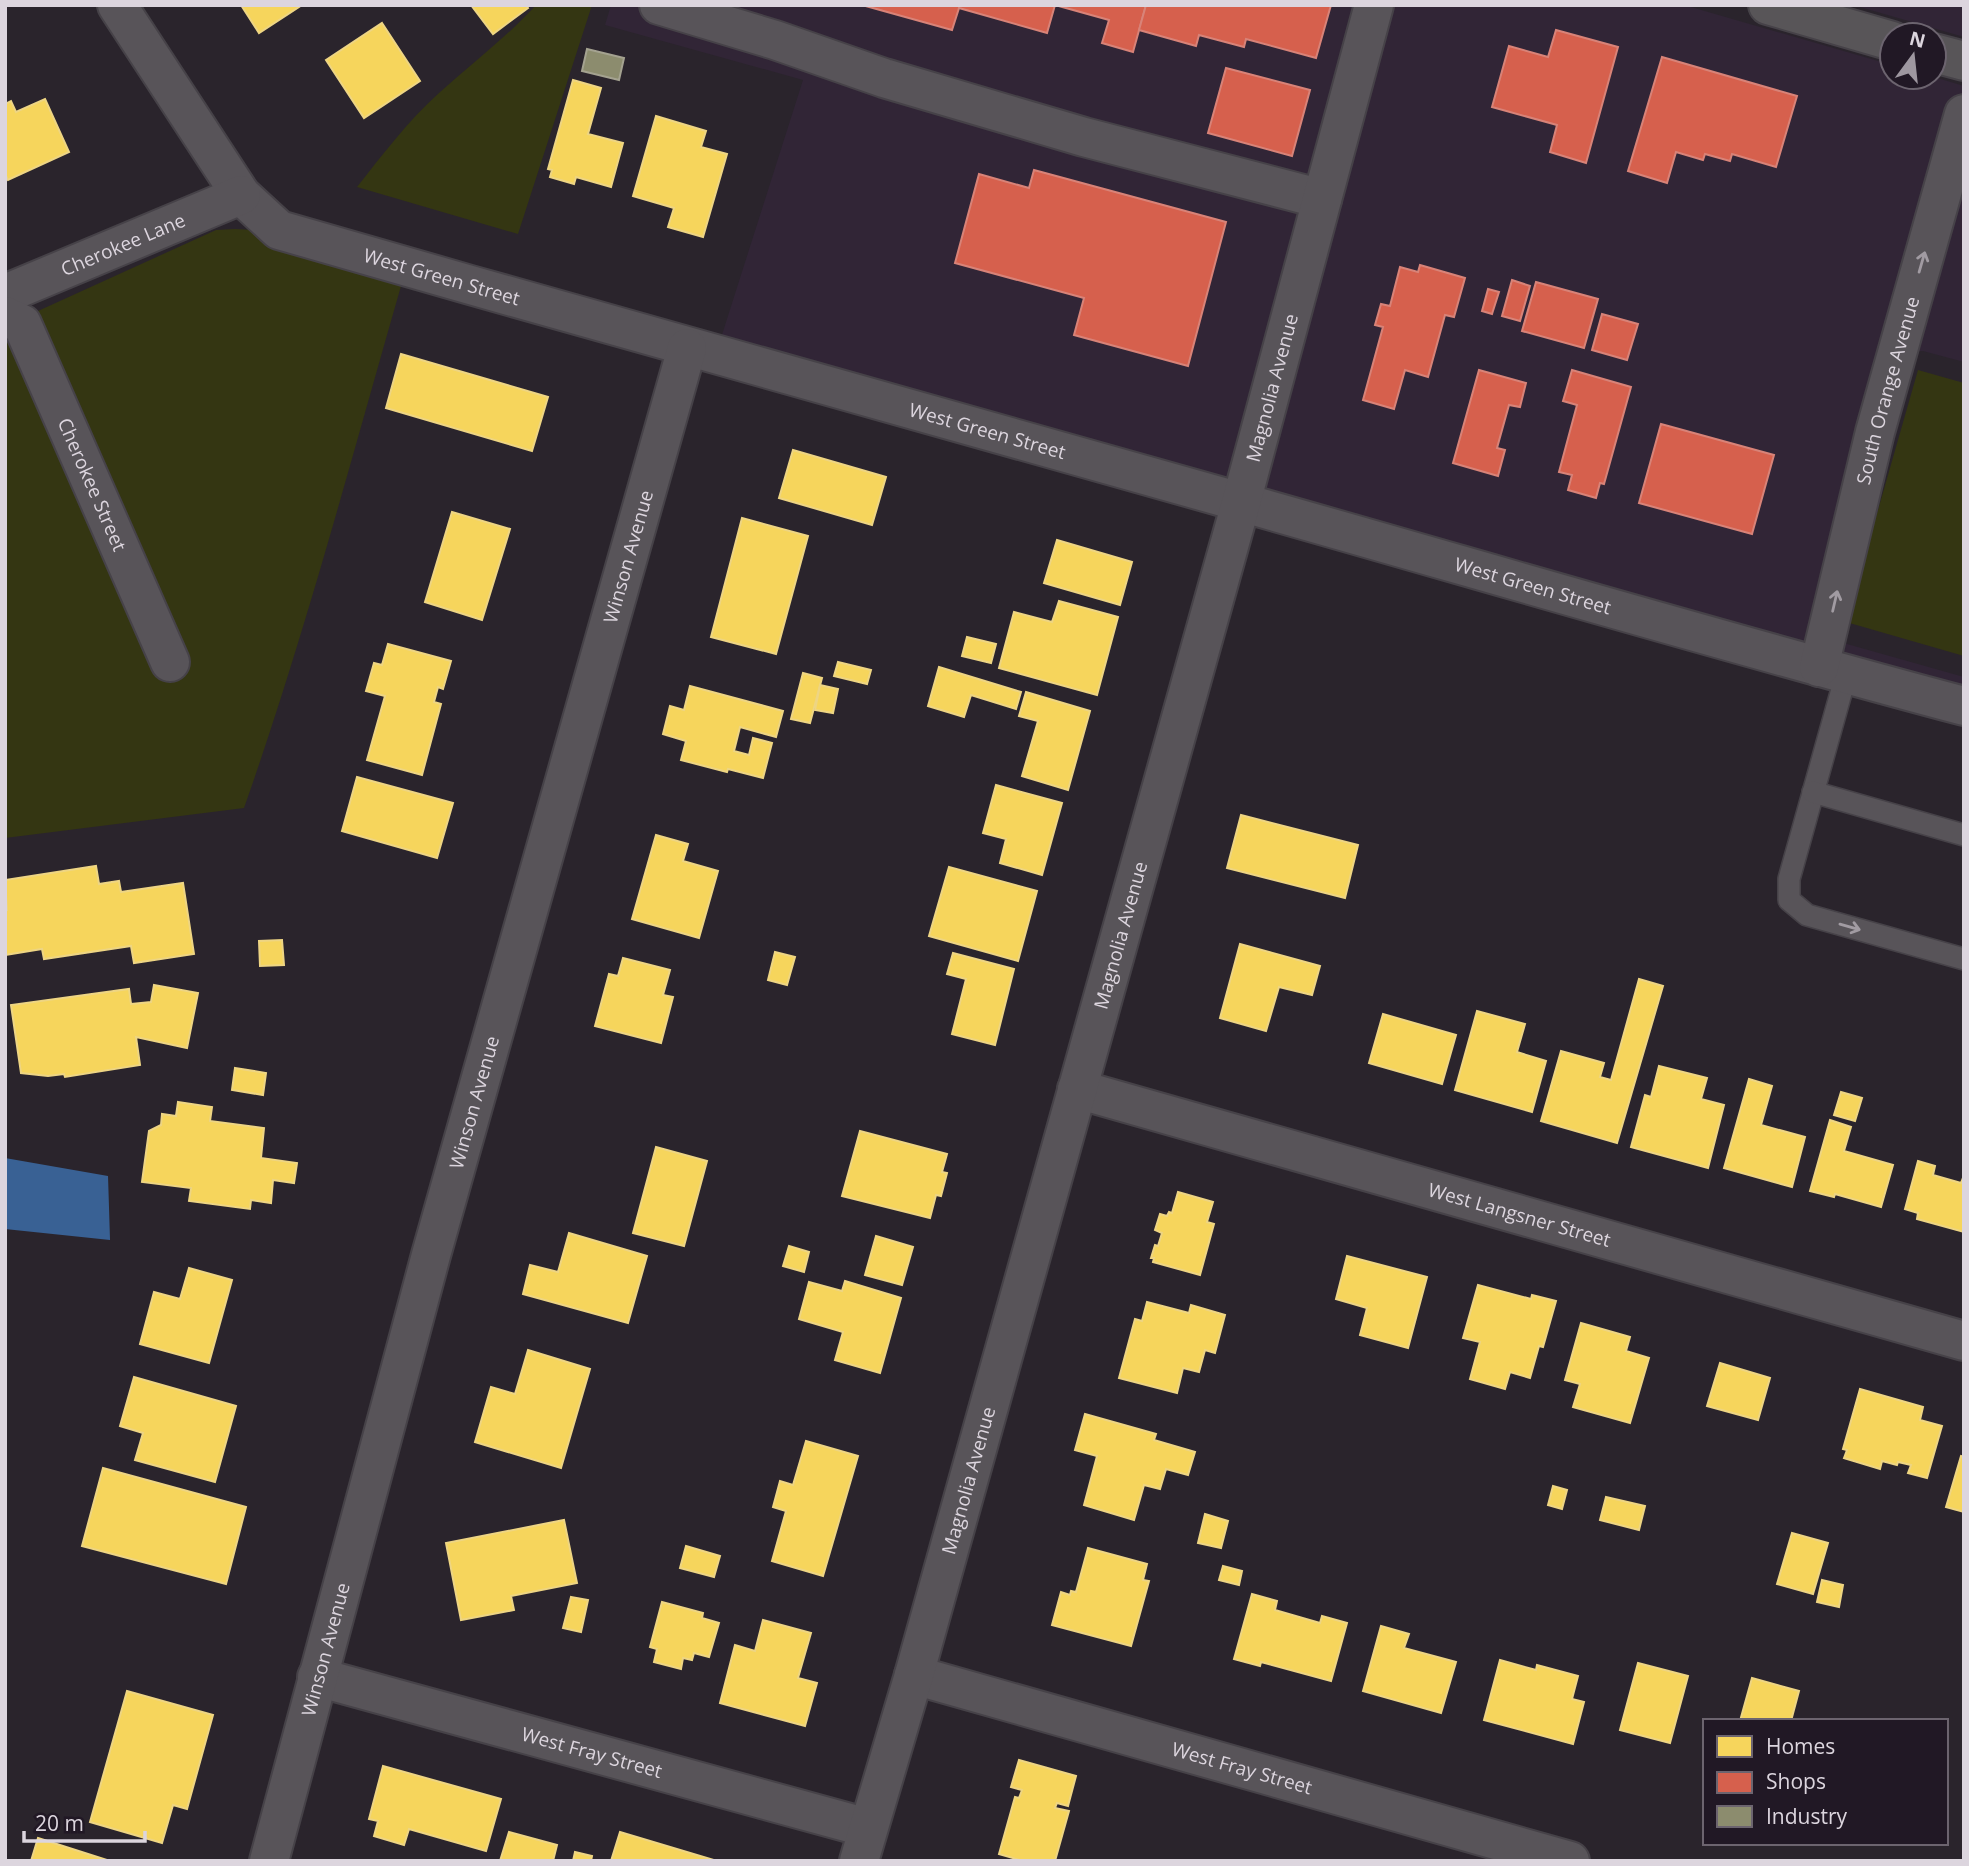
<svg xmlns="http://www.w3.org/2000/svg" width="1969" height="1866" font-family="'Open Sans',sans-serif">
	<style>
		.built { fill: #312536 }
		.green { fill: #343612 }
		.water { fill: #396194 }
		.homes { fill: #f6d55c; stroke: #eed583; stroke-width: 2 }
		.shops { fill: #d6604d; stroke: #d88378; stroke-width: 2 }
		.industry { fill: #8c8c6e; stroke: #a4a290; stroke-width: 2 }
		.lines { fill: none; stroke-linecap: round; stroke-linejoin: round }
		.lane-casing { stroke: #464248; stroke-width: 24 }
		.street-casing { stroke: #464248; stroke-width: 42 }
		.secondary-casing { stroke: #464248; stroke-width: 42 }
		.lane { stroke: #585459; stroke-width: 21 }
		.street { stroke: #585459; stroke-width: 38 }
		.secondary { stroke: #585558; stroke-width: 38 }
		.oneway { stroke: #a19ba2 }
		.labels { text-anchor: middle; stroke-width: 7; stroke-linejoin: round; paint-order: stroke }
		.street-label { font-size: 19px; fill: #dcd5de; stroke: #211825 }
	</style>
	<rect width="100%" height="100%" fill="#2a242c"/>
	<!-- built -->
	<g class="built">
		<path d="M611,5H1684L1892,65V77H1934L1964,86V362L1923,351H1913L1840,642L1964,677V726L713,363L803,80L605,25Z"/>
		<path d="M1853,5H1964V37Z"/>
	</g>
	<!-- green -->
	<g class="green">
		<path d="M536,5H592L518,234L357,187C383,154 408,121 439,93C471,64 506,38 536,5Z"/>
		<path d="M235,229L253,230L403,279C352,456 305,635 244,808L5,838V326L216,230Z"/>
		<path d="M1918,370L1964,383V656L1846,622Z"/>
	</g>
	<!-- water -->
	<path class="water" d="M5,1158L108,1176L110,1240L5,1229Z"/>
	<!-- homes -->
	<g class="homes">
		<path d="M241,5H302L259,33Z"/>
		<path d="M471,5H526L528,8L493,34Z"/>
		<path d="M382,23L420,81L364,118L326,60Z"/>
		<path d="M573,80L601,88L588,134L623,143L611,187L576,177L574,184L550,177L552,170L548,169Z"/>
		<path d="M45,99L69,152L8,180L5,174V104L11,101L16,112Z"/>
		<path d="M656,116L706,131L701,147L727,154L703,237L668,227L674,208L633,196Z"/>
		<path d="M401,354L548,397L532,451L386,408Z"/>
		<path d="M793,450L886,477L872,525L779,498Z"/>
		<path d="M452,512L510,529L482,620L425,602Z"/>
		<path d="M742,518L808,536L776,654L711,637Z"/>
		<path d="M1057,540L1132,562L1120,605L1044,583Z"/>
		<path d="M1059,601L1118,617L1097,695L999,668L1014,612L1052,622Z"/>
		<path d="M967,637L996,644L991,663L962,656Z"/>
		<path d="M388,644L451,661L443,689L438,687L434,702L441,704L422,775L367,760L385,696L366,691L374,663L382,665Z"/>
		<path d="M838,662L871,670L867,684L834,676Z"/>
		<path d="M939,667L1021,692L1016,709L971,695L964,717L928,706Z"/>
		<path d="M803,673L822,678L810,723L791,719Z"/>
		<path d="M820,685L838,689L833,713L815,710Z"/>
		<path d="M690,686L783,711L776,737L740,727L734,751L749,755L753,738L772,743L763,778L728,769L727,772L681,760L686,741L663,734L670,706L684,710Z"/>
		<path d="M1026,692L1090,711L1068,790L1022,776L1038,721L1019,716Z"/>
		<path d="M357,777L453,803L437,858L342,831Z"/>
		<path d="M996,785L1062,803L1042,875L1000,863L1006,839L983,833Z"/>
		<path d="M1241,815L1358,845L1345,898L1227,868Z"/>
		<path d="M656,835L688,844L683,861L718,871L699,938L632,919Z"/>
		<path d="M96,866L99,884L119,881L121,892L183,883L194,954L134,963L131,946L44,959L42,949L5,955V910H7L5,880Z"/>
		<path d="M949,867L1037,891L1018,961L929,936Z"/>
		<path d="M282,940L284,965L260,966L259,941Z"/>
		<path d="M1240,944L1320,966L1312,995L1279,987L1266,1031L1220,1018Z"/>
		<path d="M775,952L795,957L787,985L768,980Z"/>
		<path d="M953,953L1014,969L995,1045L952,1034L966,979L947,974Z"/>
		<path d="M623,958L670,970L663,995L673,997L661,1043L595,1026L609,974L618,976Z"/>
		<path d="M1639,979L1663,986L1617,1143L1541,1121L1561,1051L1604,1063L1600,1077L1611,1080Z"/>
		<path d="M154,985L198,993L187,1048L136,1037L140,1065L65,1077L64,1074L48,1076L21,1073L11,1005L129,989L131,1004L151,1002Z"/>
		<path d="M1477,1011L1525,1024L1517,1052L1546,1061L1532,1112L1455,1090Z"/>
		<path d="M1383,1014L1456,1035L1442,1084L1369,1063Z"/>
		<path d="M1659,1066L1707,1078L1701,1099L1724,1105L1708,1168L1631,1147L1645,1095L1651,1097Z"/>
		<path d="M235,1068L266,1073L263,1095L232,1090Z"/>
		<path d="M1749,1079L1772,1086L1761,1125L1805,1137L1792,1187L1724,1168Z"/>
		<path d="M1841,1092L1862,1098L1855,1121L1834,1115Z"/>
		<path d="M178,1102L212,1107L210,1121L264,1128L261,1158L297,1163L294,1183L273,1180L271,1203L251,1200L250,1209L189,1201L191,1188L142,1182L149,1131L161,1125L162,1114L176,1116Z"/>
		<path d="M1830,1120L1851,1127L1844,1151L1893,1165L1881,1207L1835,1194L1834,1197L1810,1191Z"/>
		<path d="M860,1131L947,1154L942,1172L947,1173L941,1196L936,1195L930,1218L842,1196Z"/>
		<path d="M656,1147L707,1161L684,1246L633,1233Z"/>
		<path d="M1918,1161L1935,1166L1933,1175L1961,1183L1964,1175V1232L1917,1219L1918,1213L1905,1209Z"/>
		<path d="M1178,1192L1213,1202L1207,1222L1214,1224L1200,1275L1153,1262L1154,1258H1151L1155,1245L1158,1246L1162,1233L1155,1230L1160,1214L1167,1216L1169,1212L1172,1213Z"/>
		<path d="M569,1233L647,1256L628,1323L523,1294L530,1265L558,1272Z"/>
		<path d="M876,1236L913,1247L902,1285L865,1275Z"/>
		<path d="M789,1246L809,1252L804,1272L783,1266Z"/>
		<path d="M1347,1256L1427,1277L1408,1348L1360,1335L1367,1308L1336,1299Z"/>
		<path d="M189,1268L232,1280L209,1363L140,1344L154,1292L180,1299Z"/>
		<path d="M845,1281L901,1298L880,1373L835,1360L843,1332L799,1319L809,1282L842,1291Z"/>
		<path d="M1478,1285L1531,1299L1532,1295L1556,1301L1543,1347L1539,1346L1530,1378L1510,1372L1505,1389L1470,1379L1480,1342L1463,1338Z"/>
		<path d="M1147,1302L1189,1313L1191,1305L1225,1315L1215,1353L1205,1350L1199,1372L1183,1368L1177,1393L1119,1378L1135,1319L1142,1321Z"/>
		<path d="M1581,1323L1630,1337L1626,1351L1649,1358L1630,1423L1573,1407L1580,1384L1565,1380Z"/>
		<path d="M528,1350L590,1369L561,1468L475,1442L491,1387L515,1394Z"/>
		<path d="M1720,1363L1770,1378L1758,1420L1707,1406Z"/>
		<path d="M134,1377L236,1406L215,1482L135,1460L143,1433L120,1426Z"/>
		<path d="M1860,1389L1923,1407L1920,1420L1942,1426L1927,1478L1908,1473L1911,1465L1898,1462L1897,1465L1882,1461L1880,1469L1844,1458L1847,1450L1843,1449Z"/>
		<path d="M1085,1414L1156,1434L1154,1440L1195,1452L1188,1475L1166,1469L1160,1489L1144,1485L1134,1520L1084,1505L1097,1456L1075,1450Z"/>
		<path d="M806,1441L858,1456L823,1576L772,1561L786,1511L773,1507L780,1481L793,1485Z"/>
		<path d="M1961,1456L1964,1457V1512L1946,1507Z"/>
		<path d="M103,1468L246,1507L226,1584L82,1546Z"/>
		<path d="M1553,1486L1567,1490L1562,1509L1548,1505Z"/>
		<path d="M1606,1497L1645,1506L1639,1530L1600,1520Z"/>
		<path d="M1205,1514L1228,1521L1221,1548L1198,1543Z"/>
		<path d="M564,1520L577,1583L511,1596L514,1610L461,1620L446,1543Z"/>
		<path d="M1792,1533L1828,1543L1813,1594L1777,1584Z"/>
		<path d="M686,1546L720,1556L714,1577L680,1568Z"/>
		<path d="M1088,1548L1147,1564L1143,1580L1149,1581L1131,1646L1052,1625L1061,1592L1070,1595L1071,1591L1076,1592Z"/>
		<path d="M1223,1566L1242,1571L1239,1585L1219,1580Z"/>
		<path d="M1822,1580L1843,1585L1839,1607L1817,1602Z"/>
		<path d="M1252,1594L1277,1601L1275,1610L1320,1623L1322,1616L1347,1623L1331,1681L1261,1662L1260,1666L1234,1659Z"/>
		<path d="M571,1597L588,1600L581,1632L563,1628Z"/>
		<path d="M662,1602L703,1613L702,1618L719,1623L709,1657L694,1653L692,1660L683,1658L681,1669L654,1662L657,1649L650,1647Z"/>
		<path d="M763,1620L811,1633L798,1678L817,1683L805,1726L720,1703L735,1645L755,1651Z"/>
		<path d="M1381,1626L1409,1634L1404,1648L1456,1662L1441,1713L1363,1691Z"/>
		<path d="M1500,1660L1536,1670L1537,1665L1578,1676L1572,1699L1584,1702L1573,1744L1484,1720Z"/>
		<path d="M1638,1663L1688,1676L1670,1743L1620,1730Z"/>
		<path d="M1752,1678L1799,1691L1791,1721H1740Z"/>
		<path d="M127,1691L213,1715L187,1809L173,1805L162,1843L90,1822Z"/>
		<path d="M1019,1760L1076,1776L1068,1806L1057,1803L1055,1808L1069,1811L1055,1861H1023L999,1854L1015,1797L1019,1798L1022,1790L1011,1787Z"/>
		<path d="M383,1766L501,1799L486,1851L409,1829L404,1845L374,1836L378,1821L369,1819Z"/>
		<path d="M509,1832L557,1845L553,1861H500Z"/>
		<path d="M620,1832L717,1861H611Z"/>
		<path d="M38,1838L110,1861H31Z"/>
		<path d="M575,1852L592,1856L591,1861H573Z"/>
	</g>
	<!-- shops -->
	<g class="shops">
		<path d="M862,5H960L952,30Z"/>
		<path d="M960,5H1055L1047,33L959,8Z"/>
		<path d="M1055,5H1146L1133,52L1102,43L1109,20Z"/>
		<path d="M1146,5H1331L1316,58L1246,39L1244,47L1199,35L1196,46L1139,30Z"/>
		<path d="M1556,30L1618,47L1586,163L1550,152L1557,125L1492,107L1509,46L1548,57Z"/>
		<path d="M1662,57L1797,96L1776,167L1732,154L1730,161L1705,154L1703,160L1676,152L1667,183L1628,171Z"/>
		<path d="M1226,68L1310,90L1292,156L1208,133Z"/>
		<path d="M1034,170L1226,222L1188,366L1074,335L1084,298L955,263L979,174L1029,188Z"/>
		<path d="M1420,265L1465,278L1454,317L1445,315L1428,377L1405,370L1394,409L1363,400L1383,327L1375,325L1381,304L1390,306L1400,267L1418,272Z"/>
		<path d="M1512,280L1530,286L1520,321L1502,316Z"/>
		<path d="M1536,282L1598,299L1584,348L1522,331Z"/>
		<path d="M1488,289L1499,292L1492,314L1482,311Z"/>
		<path d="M1602,314L1638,324L1627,360L1592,350Z"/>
		<path d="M1479,370L1526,383L1520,407L1509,405L1497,448L1505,450L1498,476L1453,463Z"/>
		<path d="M1572,370L1631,387L1604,484L1600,483L1596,498L1568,490L1572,475L1559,472L1577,405L1563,401Z"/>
		<path d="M1661,424L1774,455L1752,534L1639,503Z"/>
	</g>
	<!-- industry -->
	<path class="industry" d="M587,49L624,58L619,80L582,71Z"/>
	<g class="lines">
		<!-- lane casing -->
		<g class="lane-casing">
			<g id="lane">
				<path d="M1846,675L1789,879V900L1807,915L1964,959"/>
				<path d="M1813,792L1964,835"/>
			</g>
		</g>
		<!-- street casing -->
		<g class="street-casing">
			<g id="street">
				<path id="s1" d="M117,5L241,195L279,230C600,323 922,412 1244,503C1484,571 1723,642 1964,706"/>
				<path d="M659,5L775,40L884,78L1084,137L1322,199"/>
				<path id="s2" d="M5,294L241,195"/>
				<path id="s3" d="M5,316L22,324L170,662"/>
				<path id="s4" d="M1819,667L1875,432L1964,114"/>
				<path id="s5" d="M1077,1089L1964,1341"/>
				<path id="s6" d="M914,1675L1570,1861"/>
				<path id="s7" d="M317,1677L868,1828"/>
				<path id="s8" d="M269,1861L431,1255L687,348"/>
				<path id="s9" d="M859,1861L914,1675L1241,503L1374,5"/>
			</g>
		</g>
		<!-- secondary casing -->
		<g class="secondary-casing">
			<g id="secondary">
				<path d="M1768,5L1892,41"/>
				<path d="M1934,53L1964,61"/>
			</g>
		</g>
		<!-- lane -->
		<use href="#lane" class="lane"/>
		<!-- street -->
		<use href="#street" class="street"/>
		<!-- secondary -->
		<use href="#secondary" class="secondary"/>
	</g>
	<!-- one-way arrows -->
	<defs><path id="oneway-shaft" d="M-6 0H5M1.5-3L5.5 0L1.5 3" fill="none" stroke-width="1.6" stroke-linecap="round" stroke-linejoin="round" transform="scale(1.75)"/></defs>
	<g class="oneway">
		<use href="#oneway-shaft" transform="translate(1922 262) rotate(-74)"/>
		<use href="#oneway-shaft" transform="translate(1835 601) rotate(-77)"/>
		<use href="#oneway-shaft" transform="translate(1850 927) rotate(16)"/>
	</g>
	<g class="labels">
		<!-- street labels -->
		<g class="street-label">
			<text dy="7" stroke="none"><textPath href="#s2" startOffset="128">Cherokee Lane</textPath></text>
			<text dy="7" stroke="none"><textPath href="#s1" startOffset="448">West Green Street</textPath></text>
			<text dy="7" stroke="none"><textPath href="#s9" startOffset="1530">Magnolia Avenue</textPath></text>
			<text dy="7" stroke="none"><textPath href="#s4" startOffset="285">South Orange Avenue</textPath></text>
			<text dy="7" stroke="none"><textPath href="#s1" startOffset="1015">West Green Street</textPath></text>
			<text dy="7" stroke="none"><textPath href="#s3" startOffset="194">Cherokee Street</textPath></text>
			<text dy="7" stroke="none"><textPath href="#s8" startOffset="1353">Winson Avenue</textPath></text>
			<text dy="7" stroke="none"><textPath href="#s1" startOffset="1582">West Green Street</textPath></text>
			<text dy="7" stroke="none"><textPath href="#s9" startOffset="962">Magnolia Avenue</textPath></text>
			<text dy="7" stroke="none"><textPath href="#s8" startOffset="786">Winson Avenue</textPath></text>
			<text dy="7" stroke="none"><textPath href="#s5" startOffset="460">West Langsner Street</textPath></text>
			<text dy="7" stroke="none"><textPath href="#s9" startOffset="396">Magnolia Avenue</textPath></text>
			<text dy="7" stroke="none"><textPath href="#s8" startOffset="219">Winson Avenue</textPath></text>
			<text dy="7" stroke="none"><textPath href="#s7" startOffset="285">West Fray Street</textPath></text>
			<text dy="7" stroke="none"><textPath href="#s6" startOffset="341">West Fray Street</textPath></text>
		</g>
	</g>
	<!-- border -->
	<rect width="1969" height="1866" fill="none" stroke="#dcd5de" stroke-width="14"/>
	<!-- legend -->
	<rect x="1703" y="1719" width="245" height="126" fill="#211825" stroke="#6c646f" stroke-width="2"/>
	<rect x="1717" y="1736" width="35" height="21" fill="#f6d55c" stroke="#6c646f" stroke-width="2"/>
	<text x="1766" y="1754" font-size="21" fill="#dcd5de">Homes</text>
	<rect x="1717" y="1772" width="35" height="21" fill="#d6604d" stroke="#6c646f" stroke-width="2"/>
	<text x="1766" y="1789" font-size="21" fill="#dcd5de">Shops</text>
	<rect x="1717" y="1806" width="35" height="21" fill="#8c8c6e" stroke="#6c646f" stroke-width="2"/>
	<text x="1766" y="1824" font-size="21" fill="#dcd5de">Industry</text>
	<!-- north arrow -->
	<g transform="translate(1913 56) rotate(15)"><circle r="33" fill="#211825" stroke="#6c646f" stroke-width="2"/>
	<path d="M0-5L12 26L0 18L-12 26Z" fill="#9e97a0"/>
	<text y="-10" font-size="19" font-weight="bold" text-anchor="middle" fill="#dcd5de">N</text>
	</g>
	<!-- scale -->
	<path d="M24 1831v10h121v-10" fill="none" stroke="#dcd5de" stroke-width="3.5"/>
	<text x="35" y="1831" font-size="21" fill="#dcd5de" stroke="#211825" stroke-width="5" paint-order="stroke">20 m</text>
</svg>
